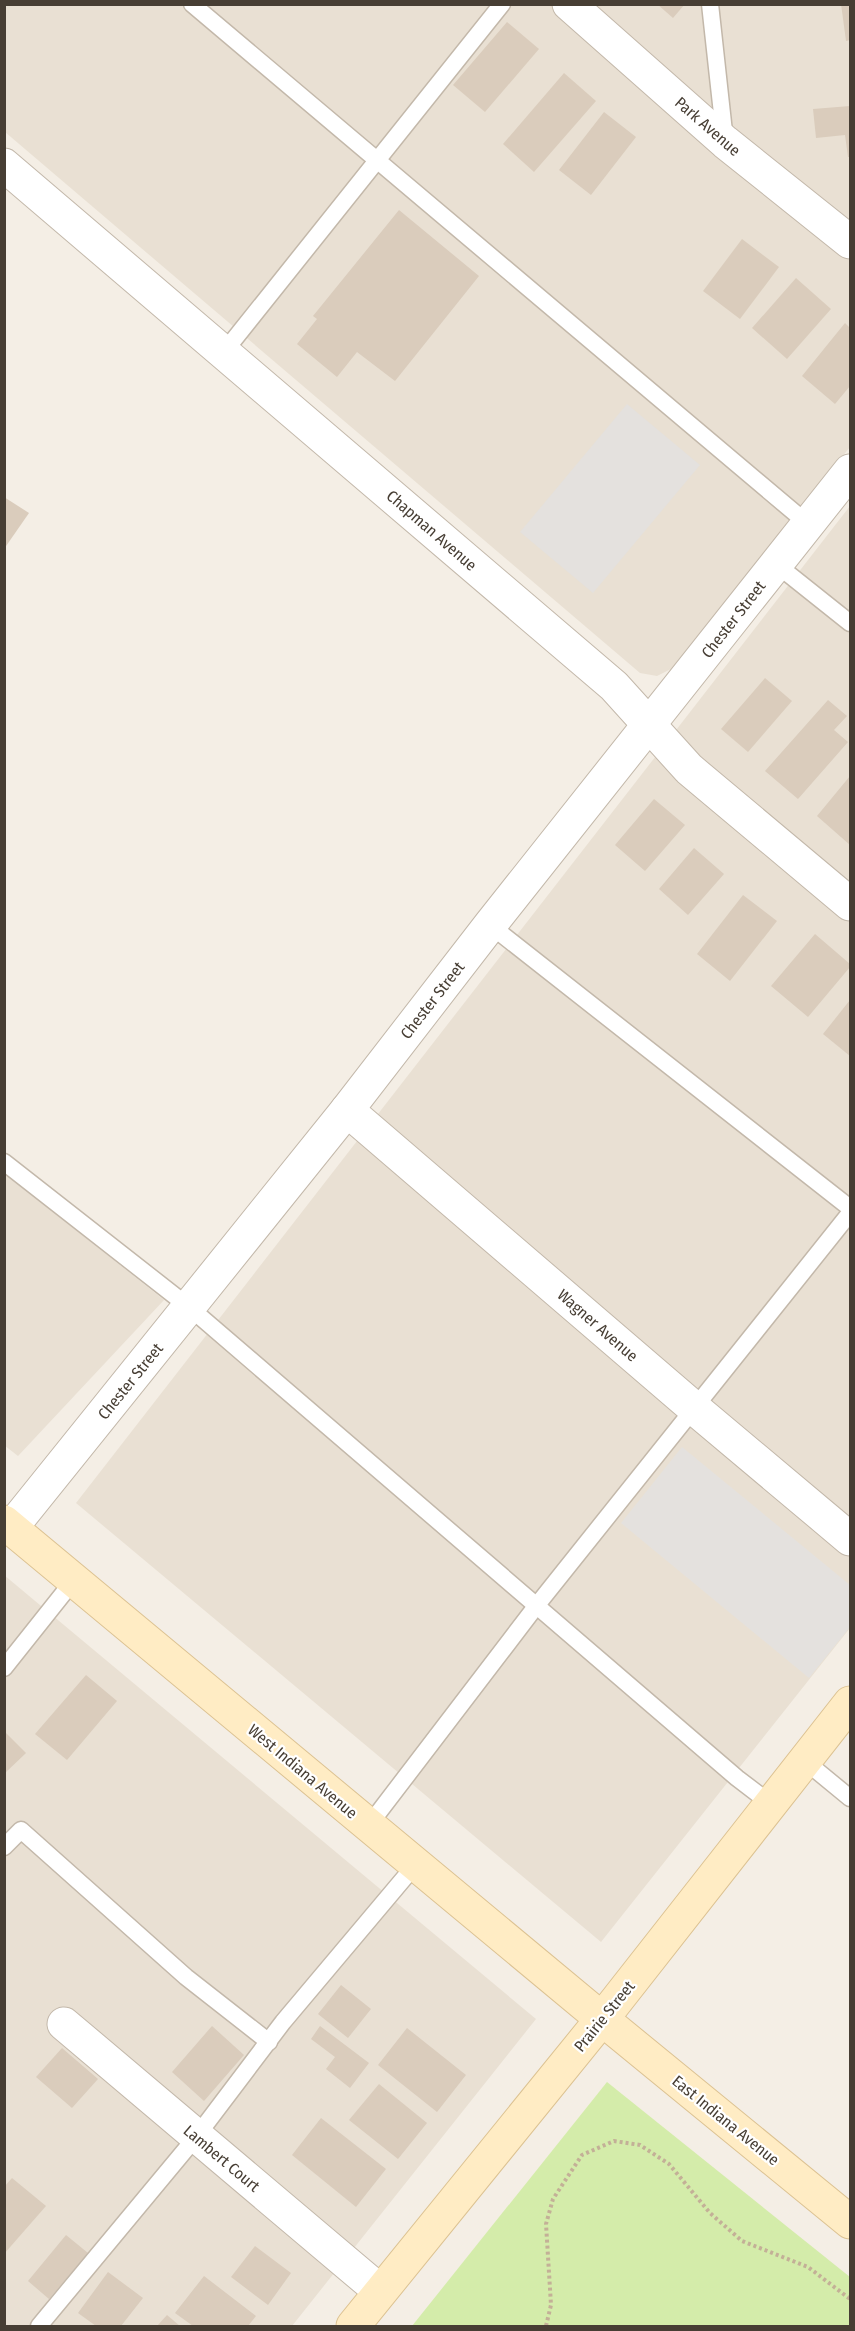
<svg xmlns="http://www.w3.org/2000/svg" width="855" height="2331" font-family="'Fira Sans Condensed',sans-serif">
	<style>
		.residential { fill: #e9e0d3 }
		.green { fill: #d4ecaa }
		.parking { fill: #e4e1de }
		.building { fill: #daccbc }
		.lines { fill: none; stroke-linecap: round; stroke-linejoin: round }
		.lane-casing { stroke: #c3b8aa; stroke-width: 19 }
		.street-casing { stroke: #c3b8aa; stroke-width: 35 }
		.secondary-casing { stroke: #dcc292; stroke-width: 35 }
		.path { stroke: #c3b097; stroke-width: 4; stroke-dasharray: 3 3; stroke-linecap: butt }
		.lane { stroke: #fff; stroke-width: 16 }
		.street { stroke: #fff; stroke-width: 33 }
		.secondary { stroke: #ffecc4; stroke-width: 33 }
		.labels { text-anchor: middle; stroke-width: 4.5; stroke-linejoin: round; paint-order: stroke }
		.street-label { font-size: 16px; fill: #473e34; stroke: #fff }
	</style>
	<rect width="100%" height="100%" fill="#f4eee5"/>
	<!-- residential -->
	<g class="residential">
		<path d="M5,5H850V447L671,669L657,676L640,673L5,132Z"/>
		<path d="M850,506V1628L601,1942L76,1503Z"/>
		<path d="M4,1173L164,1300L18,1456L4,1445Z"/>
		<path d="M4,1575L536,2019L292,2326H5Z"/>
	</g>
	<!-- green -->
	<path class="green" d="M607,2082L850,2277V2326H412Z"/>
	<!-- parking -->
	<g class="parking">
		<path d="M627,404L700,465L593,593L520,532Z"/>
		<path d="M682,1447L850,1585V1627L809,1678L621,1523Z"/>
	</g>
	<!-- building -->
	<g class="building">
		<path d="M657,4H685L673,18Z"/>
		<path d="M841,4H850V40L846,41Z"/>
		<path d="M507,22L539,49L485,112L453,85Z"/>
		<path d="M564,73L596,101L534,172L503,144Z"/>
		<path d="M850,106V157H848L845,135L816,138L813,109Z"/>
		<path d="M604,112L636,137L591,195L559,170Z"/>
		<path d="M399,210L479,276L395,381L357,352L337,377L297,344L317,319L313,316Z"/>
		<path d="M742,239L779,267L740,319L703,291Z"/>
		<path d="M796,278L831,309L787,359L752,328Z"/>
		<path d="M845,323L850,328V386L835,404L802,376Z"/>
		<path d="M4,497L29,513L4,549Z"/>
		<path d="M765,678L792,701L748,752L721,729Z"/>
		<path d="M828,700L847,716L834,730L848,742L798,799L765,771Z"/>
		<path d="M850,776V845L817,816Z"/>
		<path d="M654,799L685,825L645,871L615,845Z"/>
		<path d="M694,848L724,874L688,915L659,889Z"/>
		<path d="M743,895L777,921L730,981L697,954Z"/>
		<path d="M815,934L850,964V967L808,1017L771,986Z"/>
		<path d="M850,1000V1056L823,1034Z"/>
		<path d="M86,1675L117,1701L67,1760L35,1734Z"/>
		<path d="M4,1731L26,1753L4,1774Z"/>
		<path d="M341,1985L371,2009L348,2038L318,2014Z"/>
		<path d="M212,2026L244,2055L204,2101L172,2072Z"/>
		<path d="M320,2026L369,2063L350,2088L326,2069L335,2057L311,2039Z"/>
		<path d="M407,2028L466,2075L437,2112L378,2065Z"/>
		<path d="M62,2048L98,2079L72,2108L36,2077Z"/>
		<path d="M379,2084L427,2123L398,2159L349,2120Z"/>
		<path d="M321,2118L386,2169L356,2207L292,2155Z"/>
		<path d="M12,2178L46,2206L4,2254V2187Z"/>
		<path d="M66,2235L88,2253L49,2299L28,2281Z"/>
		<path d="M255,2246L291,2273L268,2305L231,2277Z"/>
		<path d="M108,2272L143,2298L121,2326H96L78,2313Z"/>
		<path d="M204,2276L256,2316L248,2326H193L175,2313Z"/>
		<path d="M167,2315L180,2326H157Z"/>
	</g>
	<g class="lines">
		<!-- lane casing -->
		<g class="lane-casing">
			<g id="lane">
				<path d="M192,4L808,524"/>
				<path d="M710,4L725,141"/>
				<path d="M224,352L502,4"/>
				<path d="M776,564L850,623"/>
				<path d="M490,925L850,1208"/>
				<path d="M4,1162L189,1307L737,1778L771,1804"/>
				<path d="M4,1668L74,1580"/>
				<path d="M805,1761L850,1798"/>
				<path d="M369,1825L537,1605L850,1213"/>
				<path d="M4,1847L21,1830L186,1977L269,2042"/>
				<path d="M39,2326L196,2137L283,2022L416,1864"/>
			</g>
		</g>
		<!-- street casing -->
		<g class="street-casing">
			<g id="street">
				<path d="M569,4L725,142L850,242"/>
				<path d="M4,165L614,686L689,769L850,904"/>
				<path d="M347,1110L694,1408L850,1539"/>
				<path d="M11,1528L347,1110L490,925L850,471"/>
				<path d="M64,2024L380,2291"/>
			</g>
		</g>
		<!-- secondary casing -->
		<g class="secondary-casing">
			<g id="secondary">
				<path d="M4,1522L602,2019L850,2222"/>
				<path d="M353,2326L602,2019L850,1703"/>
			</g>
		</g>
		<!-- path -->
		<path class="path" d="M546,2326L551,2305L546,2224L553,2199L582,2155L614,2141L640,2145L669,2164L710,2213L742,2241L808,2267L850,2299"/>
		<!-- lane -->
		<use href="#lane" class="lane"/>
		<!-- street -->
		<use href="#street" class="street"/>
		<!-- secondary -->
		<use href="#secondary" class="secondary"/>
	</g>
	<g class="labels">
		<!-- street labels -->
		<g class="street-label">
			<text transform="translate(708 126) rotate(41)" y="6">Park Avenue</text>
			<text transform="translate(432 530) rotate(41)" y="6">Chapman Avenue</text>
			<text transform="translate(733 619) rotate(-52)" y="6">Chester Street</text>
			<text transform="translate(432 1000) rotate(-52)" y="6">Chester Street</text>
			<text transform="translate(598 1325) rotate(41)" y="6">Wagner Avenue</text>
			<text transform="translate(130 1381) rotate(-51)" y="6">Chester Street</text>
			<text transform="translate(303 1771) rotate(40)" y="6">West Indiana Avenue</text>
			<text transform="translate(604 2016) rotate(-51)" y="6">Prairie Street</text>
			<text transform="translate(726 2120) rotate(39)" y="6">East Indiana Avenue</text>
			<text transform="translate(222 2158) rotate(40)" y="6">Lambert Court</text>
		</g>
	</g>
	<!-- border -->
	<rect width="855" height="2331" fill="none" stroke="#473e34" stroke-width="12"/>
</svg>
